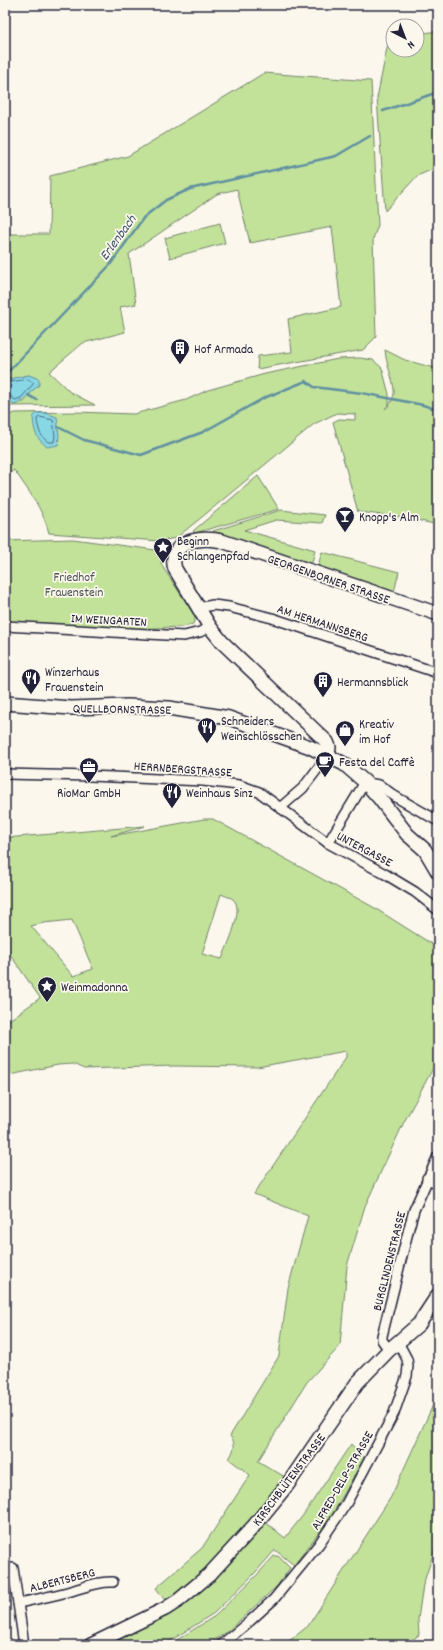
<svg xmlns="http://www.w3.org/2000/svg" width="443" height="1650" font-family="Dekko,sans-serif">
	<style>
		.green { fill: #c2e29a; stroke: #72826a; fill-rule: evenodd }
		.water { fill: #88d7e5; stroke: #5f8fa1 }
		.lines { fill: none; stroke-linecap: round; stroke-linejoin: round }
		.shore { stroke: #4b6a7f; stroke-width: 1 }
		.stream { stroke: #5f8fa1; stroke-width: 2.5 }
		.minor-casing { stroke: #22223b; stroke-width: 12 }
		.secondary-casing { stroke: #22223b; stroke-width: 16 }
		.minor { stroke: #fbf7ec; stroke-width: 9 }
		.secondary { stroke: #fbf7ec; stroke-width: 13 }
		.labels { text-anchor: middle; stroke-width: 3.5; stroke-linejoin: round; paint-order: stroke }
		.poi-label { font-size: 13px; fill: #22223b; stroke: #fbf7ec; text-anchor: start }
		.park-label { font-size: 13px; fill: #4a5253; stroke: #fbf7ec }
		.street-label { font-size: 13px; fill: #22223b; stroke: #fbf7ec }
		.water-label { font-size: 14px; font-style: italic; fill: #41586e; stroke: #fbf7ec }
	</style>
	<rect width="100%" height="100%" fill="#fbf7ec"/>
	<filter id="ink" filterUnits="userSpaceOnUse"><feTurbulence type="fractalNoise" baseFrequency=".025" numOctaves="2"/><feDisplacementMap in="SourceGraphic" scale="8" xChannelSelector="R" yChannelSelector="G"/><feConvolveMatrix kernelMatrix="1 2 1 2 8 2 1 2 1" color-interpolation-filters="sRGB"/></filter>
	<g filter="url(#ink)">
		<!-- green -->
		<g class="green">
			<path d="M438,31V167L417,176L385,211L377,98L389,38L393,37V50H417V34Z"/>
			<path d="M264,73L371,81L378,225L373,239L376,337L363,350L257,369L258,356L292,352L288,319L341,307L332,227L250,243L237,189L217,194L129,254L136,304L120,307L125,332L83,343L49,372L70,392L95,405L7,406L5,402V397L9,402H24L34,389L39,385L29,375L5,380V234H49L50,176L128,156Z"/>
			<path d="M220,223L225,243L170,258L165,238Z"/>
			<path d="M385,350L405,360L438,369V525L408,518L358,512L333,422L339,419L355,420V414L337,413L314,424L202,517L176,538L160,541L49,533C43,509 28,490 14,470L5,477V416L15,413L75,412L134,414L186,400L208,390L265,374L338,359L360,358L373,360L382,368L389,394V404L385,409C390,406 395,396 394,390C393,377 386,365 385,350Z"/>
			<path d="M258,476L279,509L195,533L193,531Z"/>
			<path d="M281,510L325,515L322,523L276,520L244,530L315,550L311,567L215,534L213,531Z"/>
			<path d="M73,539L163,551L161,563L164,569L193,613L195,619L193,624L182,627L132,629L5,624V541Z"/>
			<path d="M322,552L399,572L393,596L317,569Z"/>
			<path d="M204,819H213L373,907L438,948V1059L404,1122L365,1206L347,1266L340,1346L307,1382L258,1461L285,1477L249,1524L204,1572L166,1602L156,1588L202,1548L250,1475L229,1459C234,1450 237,1444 230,1436L279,1356L288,1288L308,1216L254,1194L346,1057V1051L257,1067L174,1066L84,1069L73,1064L58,1065L5,1076V1023L40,998L5,947V838L145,826L111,836ZM221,894C225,896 230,897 233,899C245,909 227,946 222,959L202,954ZM72,920L93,969L73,976L31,926L44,923Z"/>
			<path d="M438,1394V1539L423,1585L418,1619L419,1635L405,1645H284L308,1626L391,1497Z"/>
			<path d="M351,1444L364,1458L331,1517L294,1565L275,1550L254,1574L214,1613L164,1645H110L177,1608L218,1575L264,1521L285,1538L304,1514Z"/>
			<path d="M274,1556H278L290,1568L277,1586L228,1631L208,1645H169L215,1616L257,1575Z"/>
		</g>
		<!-- water -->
		<g class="water">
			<path d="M29,375L39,379V385C28,393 27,401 14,405L5,397V380Z"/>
			<path d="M37,413H46L57,417L59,436L58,445L47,447C36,438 34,432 33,417Z"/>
		</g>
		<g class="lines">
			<!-- shore -->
			<g class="shore">
				<path d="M5,383L28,379L34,383L21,398L15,400L9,395H5"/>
				<path d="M40,417L53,420L55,436L54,442H48C40,436 38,429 37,419Z"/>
			</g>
			<!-- stream -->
			<g class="stream">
				<path d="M383,111L438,92"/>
				<path d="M5,375L110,265L144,217L166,200L190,189L336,156L370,136"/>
				<path d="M28,395L37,400"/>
				<path d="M58,427L84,440L141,455L203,432L264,398L306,381L314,387L362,393L423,405L438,410"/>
			</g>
			<!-- minor casing -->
			<g class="minor-casing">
				<g id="minor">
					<path d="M198,608L213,605L229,607L272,618L438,673"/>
					<path d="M5,626L184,636L200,632L210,627"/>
					<path d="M5,774L90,776L203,781L239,785L259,792L328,843L385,874L415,892L438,910"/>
					<path d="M367,784H373L379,785L396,797L438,821"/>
					<path d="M280,808L303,788L328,755"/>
					<path d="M328,843L365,782"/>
					<path d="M427,1178L438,1184"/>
					<path d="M389,1350L382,1340V1336L410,1224L414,1210L438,1156"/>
					<path d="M13,1568L24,1645"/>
					<path d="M18,1603C35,1600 51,1596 67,1592C83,1588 97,1581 113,1582"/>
					<path d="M221,1645L250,1621L274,1599L319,1544L346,1504L394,1413L407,1376L408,1366L407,1359L398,1342"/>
				</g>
			</g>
			<!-- secondary casing -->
			<g class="secondary-casing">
				<g id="secondary">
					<path d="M5,703L71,708L128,706L169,708L229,718L310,747L344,764L365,782L380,799L407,834L425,850L438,872"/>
					<path d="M328,755L329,747L327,742L222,642L210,627L175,569C166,540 203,536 222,541L438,614"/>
					<path d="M91,1645L165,1609L179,1600L209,1575L253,1527L288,1484L357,1383L389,1350L419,1324L438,1295"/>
				</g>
			</g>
			<!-- minor -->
			<use href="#minor" class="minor"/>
			<!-- secondary -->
			<use href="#secondary" class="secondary"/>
		</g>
	</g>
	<!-- icons -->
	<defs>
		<g id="building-pin" transform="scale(1)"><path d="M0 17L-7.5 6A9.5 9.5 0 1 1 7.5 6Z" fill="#22223b" stroke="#fbf7ec"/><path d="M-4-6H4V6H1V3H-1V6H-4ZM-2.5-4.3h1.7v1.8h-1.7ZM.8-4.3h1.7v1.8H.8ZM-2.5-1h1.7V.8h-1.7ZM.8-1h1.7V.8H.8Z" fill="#fff"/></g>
		<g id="bar-pin" transform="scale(1)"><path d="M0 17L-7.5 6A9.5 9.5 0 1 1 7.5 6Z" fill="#22223b" stroke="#fbf7ec"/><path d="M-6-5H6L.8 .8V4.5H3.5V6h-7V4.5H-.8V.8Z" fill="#fff"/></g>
		<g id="sight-pin" transform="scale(1)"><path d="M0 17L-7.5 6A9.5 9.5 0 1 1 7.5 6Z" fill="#22223b" stroke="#fbf7ec"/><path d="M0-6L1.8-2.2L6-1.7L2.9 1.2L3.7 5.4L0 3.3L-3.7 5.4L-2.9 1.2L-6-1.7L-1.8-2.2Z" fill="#fff"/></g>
		<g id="restaurant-pin" transform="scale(1)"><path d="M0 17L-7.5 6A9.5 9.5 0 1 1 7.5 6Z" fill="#22223b" stroke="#fbf7ec"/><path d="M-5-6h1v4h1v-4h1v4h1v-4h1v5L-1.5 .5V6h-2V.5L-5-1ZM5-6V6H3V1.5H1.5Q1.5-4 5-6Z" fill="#fff"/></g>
		<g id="shop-pin" transform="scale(1)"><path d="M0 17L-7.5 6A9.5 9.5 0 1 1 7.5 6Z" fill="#22223b" stroke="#fbf7ec"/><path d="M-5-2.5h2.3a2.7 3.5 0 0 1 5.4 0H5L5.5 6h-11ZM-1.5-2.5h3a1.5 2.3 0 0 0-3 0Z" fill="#fff"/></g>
		<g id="cafe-pin" transform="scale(1)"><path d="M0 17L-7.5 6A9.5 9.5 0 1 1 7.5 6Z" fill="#22223b" stroke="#fbf7ec"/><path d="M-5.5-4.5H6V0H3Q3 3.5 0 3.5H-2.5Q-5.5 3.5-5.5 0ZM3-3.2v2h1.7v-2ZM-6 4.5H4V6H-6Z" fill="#fff"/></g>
		<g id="office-pin" transform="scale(1)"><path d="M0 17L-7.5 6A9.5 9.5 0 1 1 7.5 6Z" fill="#22223b" stroke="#fbf7ec"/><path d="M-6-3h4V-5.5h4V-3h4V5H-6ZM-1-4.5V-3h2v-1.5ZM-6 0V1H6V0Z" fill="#fff"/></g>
	</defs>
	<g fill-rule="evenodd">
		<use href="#building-pin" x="180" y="348"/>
		<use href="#bar-pin" x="345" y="516"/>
		<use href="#sight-pin" x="163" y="547"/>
		<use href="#restaurant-pin" x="31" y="678"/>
		<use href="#building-pin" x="323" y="681"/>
		<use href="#restaurant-pin" x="207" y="727"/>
		<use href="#shop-pin" x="345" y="730"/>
		<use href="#cafe-pin" x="325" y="761"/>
		<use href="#office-pin" x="89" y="767"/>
		<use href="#restaurant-pin" x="172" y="792"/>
		<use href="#sight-pin" x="47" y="986"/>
	</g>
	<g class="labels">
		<!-- poi labels -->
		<g class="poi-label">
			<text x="194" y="353">Hof Armada</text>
			<text x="359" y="521">Knopp's Alm</text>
			<text x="177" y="545">Beginn<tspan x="177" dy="15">Schlangenpfad</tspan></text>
			<text x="45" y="676">Winzerhaus<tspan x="45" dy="15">Frauenstein</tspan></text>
			<text x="337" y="686">Hermannsblick</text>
			<text x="221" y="725">Schneiders<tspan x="221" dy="15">Weinschlösschen</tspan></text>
			<text x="359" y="728">Kreativ<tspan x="359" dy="15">im Hof</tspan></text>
			<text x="339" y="766">Festa del Caffè</text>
			<text x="89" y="797" text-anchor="middle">RioMar GmbH</text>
			<text x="186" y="797">Weinhaus Sinz</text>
			<text x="61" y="991">Weinmadonna</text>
		</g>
		<!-- park labels -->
		<g class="park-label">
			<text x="74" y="581">Friedhof<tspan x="74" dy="15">Frauenstein</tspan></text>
		</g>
		<!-- street labels -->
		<g class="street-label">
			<text transform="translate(329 578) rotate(19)" y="5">GEORGENBORNER STRASSE</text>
			<text transform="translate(109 619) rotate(3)" y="5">IM WEINGARTEN</text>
			<text transform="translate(323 622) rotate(18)" y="5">AM HERMANNSBERG</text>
			<text transform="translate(122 708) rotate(1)" y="5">QUELLBORNSTRASSE</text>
			<text transform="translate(183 768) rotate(4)" y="5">HERRNBERGSTRASSE</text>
			<text transform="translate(365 848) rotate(28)" y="5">UNTERGASSE</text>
			<text transform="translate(388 1261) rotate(-76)" y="5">BURGLINDENSTRASSE</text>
			<text transform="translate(288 1479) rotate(-53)" y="5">KIRSCHBLÜTENSTRASSE</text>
			<text transform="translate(341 1480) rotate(-60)" y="5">ALFRED-DELP-STRASSE</text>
			<text transform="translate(62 1579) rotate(-14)" y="5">ALBERTSBERG</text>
		</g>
		<!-- water labels -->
		<g class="water-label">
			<text transform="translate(117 237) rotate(-54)" y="5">Erlenbach</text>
		</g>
	</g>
	<!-- margin -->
	<rect width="443" height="1650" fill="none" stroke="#fbf7ec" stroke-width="20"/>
	<rect x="10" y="10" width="423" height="1630" fill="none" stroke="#22223b" stroke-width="1.5" filter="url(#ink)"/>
	<!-- north arrow -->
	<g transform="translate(405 38) rotate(138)"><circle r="19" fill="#fbf7ec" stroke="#a4a2a5"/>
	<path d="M0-3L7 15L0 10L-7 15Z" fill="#22223b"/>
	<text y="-6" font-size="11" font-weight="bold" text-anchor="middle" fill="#22223b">N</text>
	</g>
</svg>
